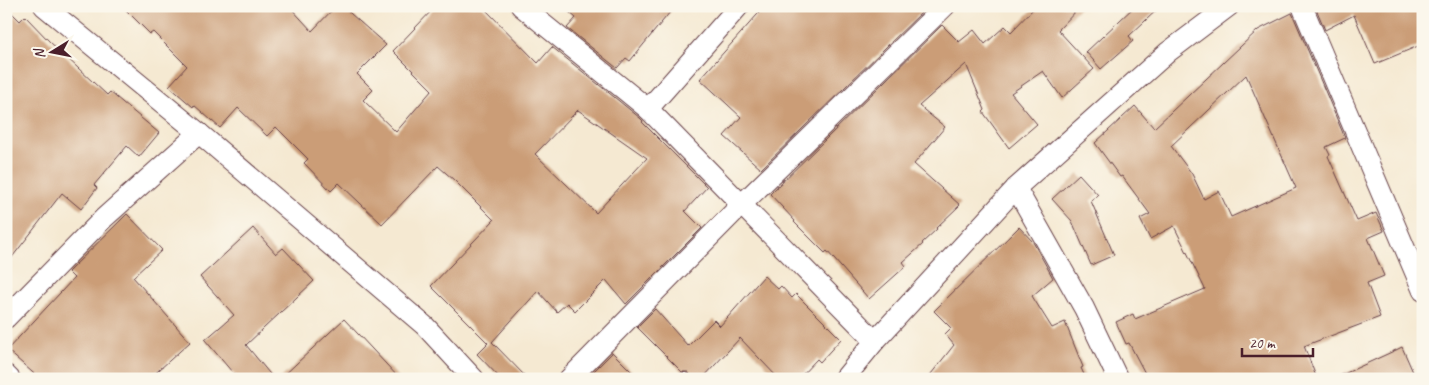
<svg xmlns="http://www.w3.org/2000/svg" width="1429" height="385" font-family="Caveat,sans-serif">
	<style>
		.building { fill: #cb9d77; fill-rule: evenodd }
		.lines { fill: none; stroke-linecap: round; stroke-linejoin: round }
		.service-casing { stroke: #643d44; stroke-width: 12 }
		.minor-casing { stroke: #643d44; stroke-width: 22 }
		.service { stroke: #fff; stroke-width: 10 }
		.minor { stroke: #fff; stroke-width: 20 }
	</style>
	<rect width="100%" height="100%" fill="#fbf7ec"/>
	<filter id="ink" filterUnits="userSpaceOnUse"><feTurbulence type="fractalNoise" baseFrequency=".02" numOctaves="2"/><feDisplacementMap in="SourceGraphic" scale="10" xChannelSelector="R" yChannelSelector="G"/><feConvolveMatrix kernelMatrix="1 2 1 2 8 2 1 2 1" color-interpolation-filters="sRGB"/></filter>
	<filter id="wash" filterUnits="userSpaceOnUse"><feTurbulence type="fractalNoise" baseFrequency=".0096" numOctaves="4" result="noise"/><feDisplacementMap in="SourceGraphic" scale="20" xChannelSelector="R" yChannelSelector="G"/><feGaussianBlur stdDeviation="1.12" result="paint"/><feColorMatrix in="noise" values="0 0 0 0 0 0 0 0 0 0 0 0 0 0 0 0 0 1.4 0 .05"/><feComposite in="paint" operator="in"/></filter>
	<g filter="url(#wash)">
		<rect width="100%" height="100%" fill="#f5e9d2"/>
		<g id="blocks">
			<!-- building -->
			<g class="building">
				<path d="M122,6H289L312,31L336,6H342L386,45L357,74L373,90L363,100L396,132L432,90L393,51L436,6H482L538,63L552,47L640,118L643,121L642,122L707,187L685,211L702,228L626,304L606,280L575,311L567,303L557,312L538,291L492,342L528,379H501L477,354L488,343L431,286L494,220L454,180L438,166L382,224L339,183L331,191L304,163L308,159L276,127L267,136L238,108L220,128L194,105L193,107L169,86L187,66L153,32L150,34ZM578,110L647,158L596,213L535,154Z"/>
				<path d="M562,6H675L630,61L626,58L617,68L567,28L576,18Z"/>
				<path d="M765,6H923L925,9L761,169L724,136L741,117L700,79Z"/>
				<path d="M1036,6H1081L1058,30L1094,69L1062,98L1043,71L1011,93L1037,124L1009,148L983,112L985,110L966,64L919,106L945,127L914,164L960,205L936,228L937,229L922,243L923,244L903,262L906,266L869,299L827,251L825,253L794,222L795,221L770,194L942,25L959,42L974,30L985,44L1005,26L1011,32Z"/>
				<path d="M1135,6H1161L1129,36L1133,41L1101,69L1086,52Z"/>
				<path d="M1315,6H1423V44L1375,64L1354,15L1325,30Z"/>
				<path d="M6,7L20,21L25,16L50,42L107,95L110,92L159,133L139,157L127,146L94,185L97,188L81,209L62,193L6,265Z"/>
				<path d="M1292,13L1345,138L1326,147L1330,155L1328,156L1357,221L1376,213L1384,231L1368,238L1384,276L1367,283L1380,317L1304,346L1317,379H1148L1129,343L1126,344L1116,322L1133,314L1135,319L1205,289L1174,226L1150,239L1140,219L1150,214L1122,176L1120,177L1095,143L1135,106L1154,128L1258,30ZM1246,75L1296,188L1231,217L1219,191L1204,199L1192,174L1171,146Z"/>
				<path d="M1079,174L1098,195L1091,201L1114,255L1091,265L1072,221L1052,199Z"/>
				<path d="M127,214L162,250L133,277L190,342L149,379H40L7,350L74,278L68,272Z"/>
				<path d="M1019,227L1033,242L1053,278L1032,296L1052,328L1065,322L1083,367L1081,368L1086,379H927L954,345L945,334L951,328L934,311Z"/>
				<path d="M253,228L276,254L283,248L314,281L246,345L274,379H238L205,340L234,315L200,277Z"/>
				<path d="M764,276L778,289L781,286L792,298L796,294L841,339L820,362L817,359L798,379H779L740,338L702,379H691L688,372H682L637,327L655,309L688,346L714,320L720,326Z"/>
				<path d="M344,319L400,379H280Z"/>
				<path d="M1402,347L1416,379H1333L1396,350Z"/>
				<path d="M612,352L639,379H586L612,353Z"/>
			</g>
		</g>
	</g>
	<g filter="url(#ink)">
		<use href="#blocks" fill-opacity="0" stroke="#643d44" stroke-width="1"/>
		<g class="lines">
			<!-- service casing -->
			<g class="service-casing">
				<path id="service" d="M684,379V378"/>
			</g>
			<!-- minor casing -->
			<g class="minor-casing">
				<g id="minor">
					<path d="M44,6L199,133L425,326L474,379"/>
					<path d="M521,6L648,109L875,341"/>
					<path d="M1302,6L1423,291"/>
					<path d="M648,109L739,6"/>
					<path d="M1016,188L1084,308L1118,379"/>
					<path d="M6,318L104,218L199,133"/>
					<path d="M6,375L10,379"/>
					<path d="M569,379L741,205L945,6"/>
					<path d="M844,379L875,341L1016,188L1168,52L1229,6"/>
				</g>
			</g>
			<!-- service -->
			<use href="#service" class="service"/>
			<!-- minor -->
			<use href="#minor" class="minor"/>
		</g>
	</g>
	<!-- margin -->
	<rect width="1429" height="385" fill="none" stroke="#fbf7ec" stroke-width="25"/>
	<!-- north arrow -->
	<g transform="translate(52 52) rotate(260)" stroke="#fbf7ec" stroke-width="4" paint-order="stroke">
	<path d="M0-4L9 19L0 12L-9 19Z" fill="#4a1f2b"/>
	<text y="-8" font-size="14" font-weight="bold" text-anchor="middle" fill="#4a1f2b">N</text>
	</g>
	<!-- scale -->
	<path d="M1242 348v8h71v-8" fill="none" stroke="#4a1f2b" stroke-width="2.5"/>
	<text x="1249" y="348" font-size="15" fill="#4a1f2b" stroke="#fbf7ec" stroke-width="4" paint-order="stroke">20 m</text>
</svg>
